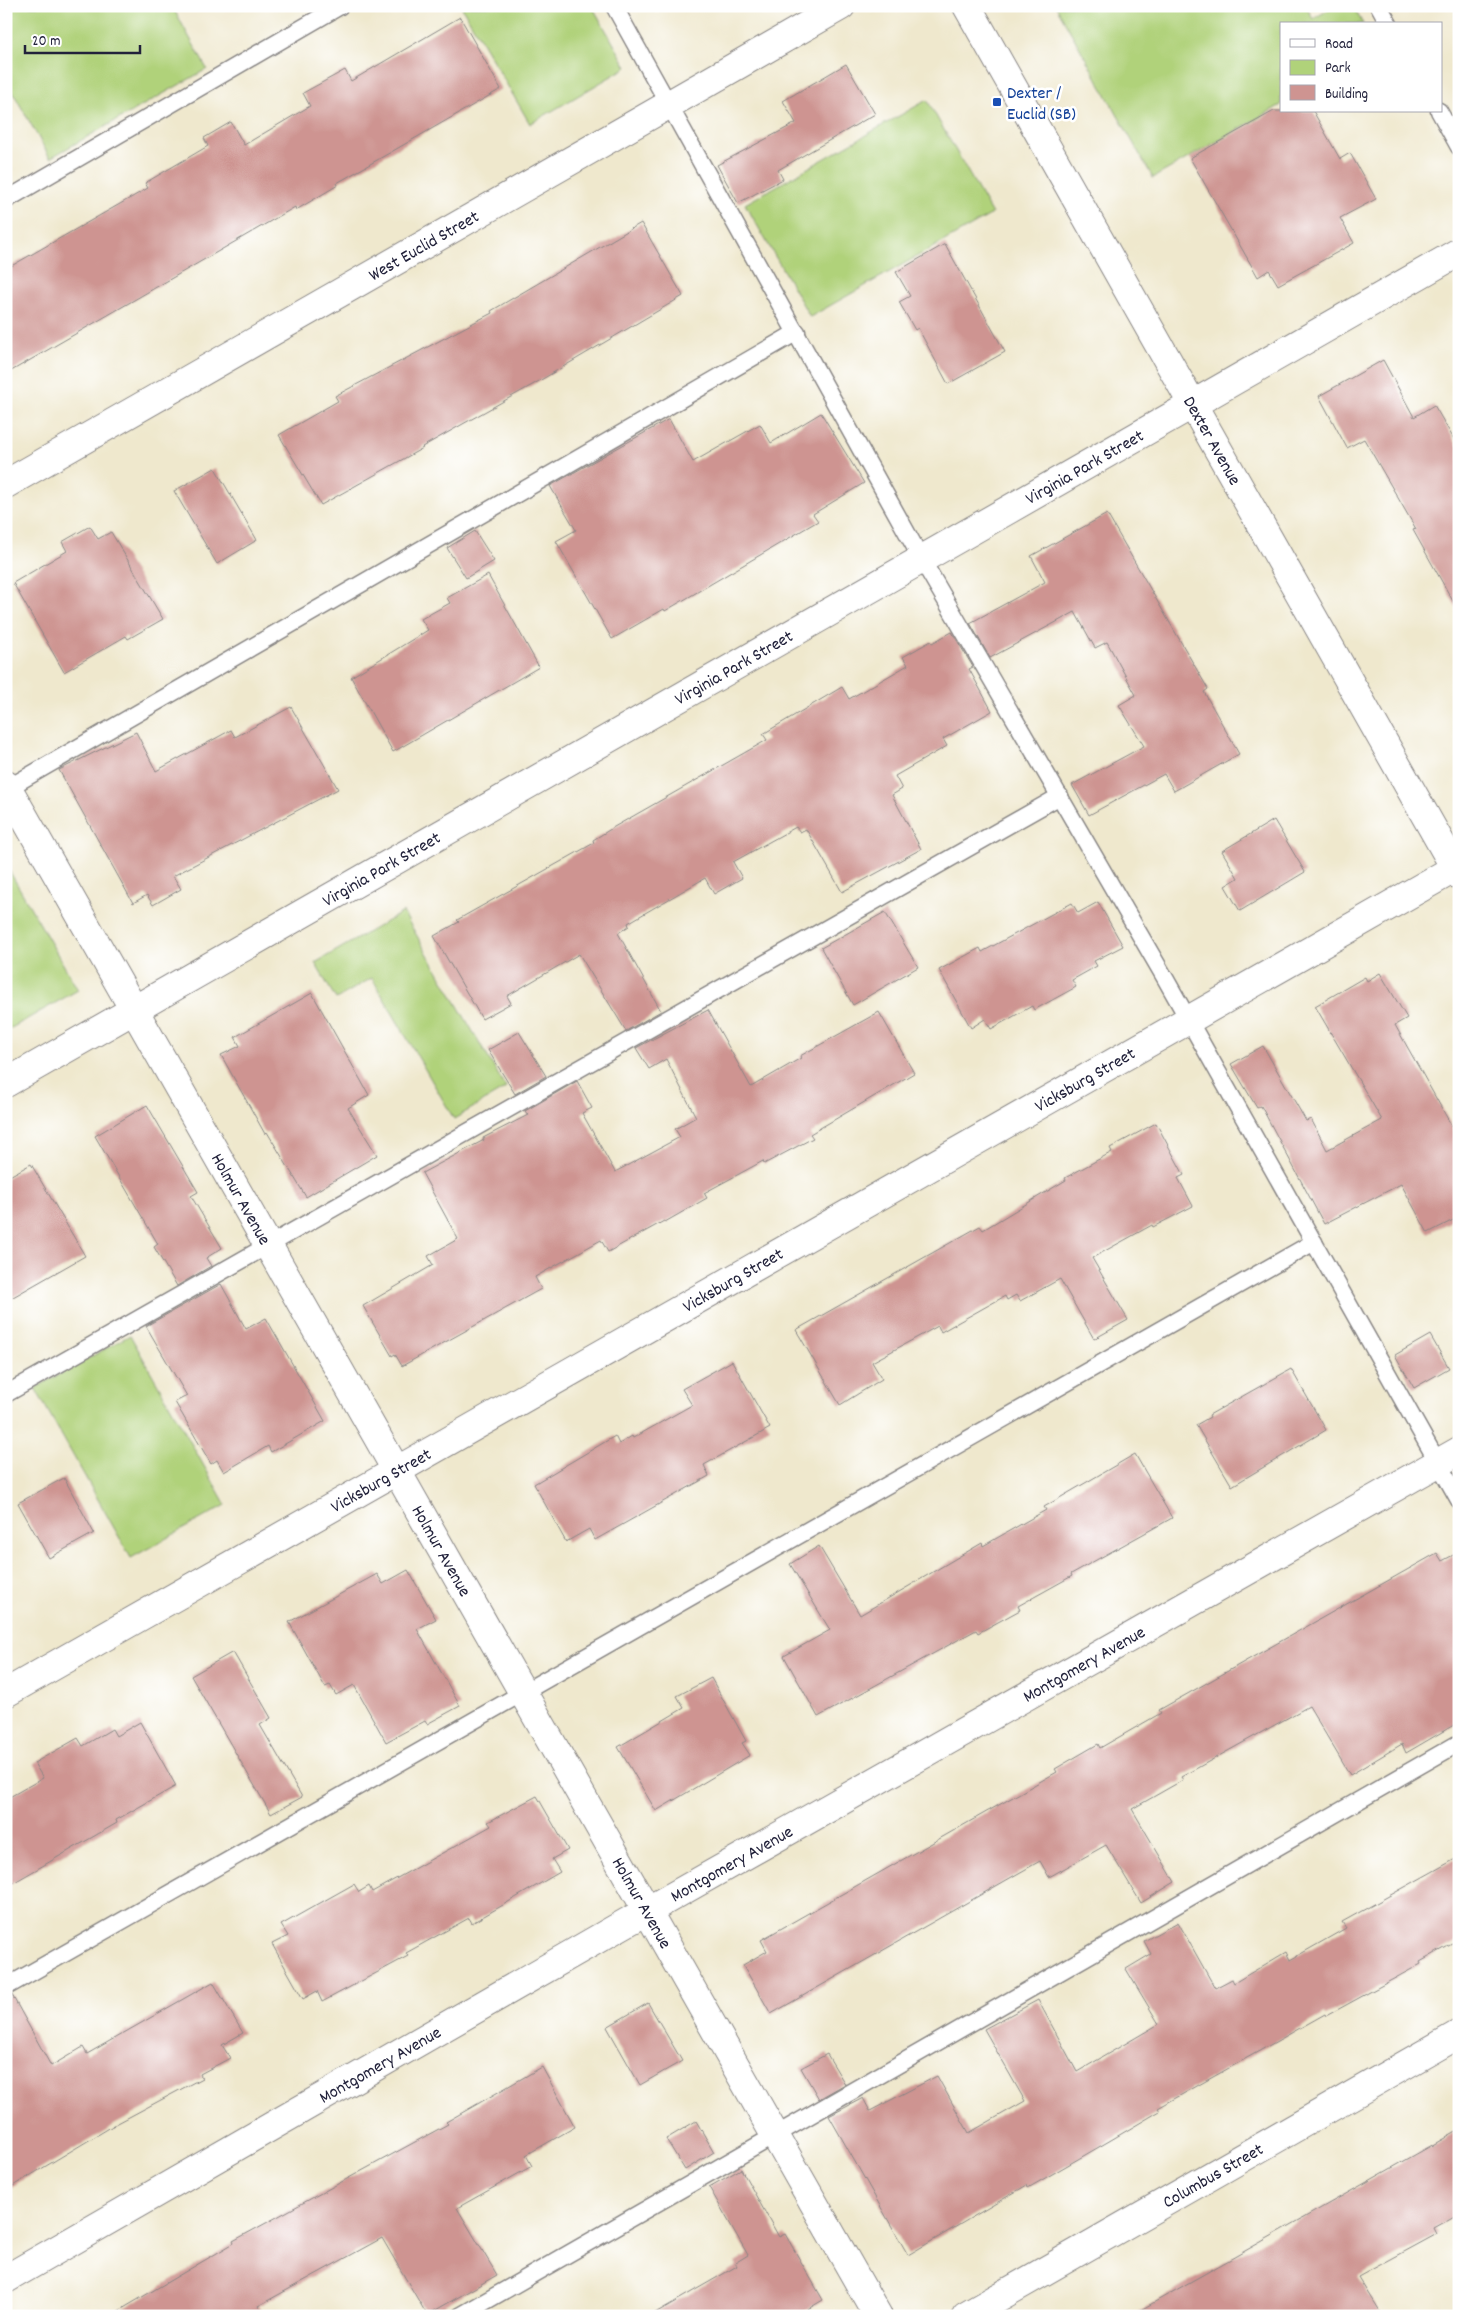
<svg xmlns="http://www.w3.org/2000/svg" width="1465" height="2322" font-family="Dekko,sans-serif">
	<style>
		.green { fill: #b0d27a; stroke: #697a5a }
		.building { fill: #ce9491 }
		.lines { fill: none; stroke-linecap: round; stroke-linejoin: round }
		.service-casing { stroke: #888584; stroke-width: 19 }
		.minor-casing { stroke: #888584; stroke-width: 30 }
		.tertiary-casing { stroke: #888584; stroke-width: 30 }
		.service { stroke: #fff; stroke-width: 16 }
		.minor { stroke: #fff; stroke-width: 28 }
		.tertiary { stroke: #fff; stroke-width: 28 }
		.transit-dot { fill: #1a4fb4; stroke: #fff; stroke-width: 2 }
		.labels { text-anchor: middle; stroke-width: 5; stroke-linejoin: round; paint-order: stroke }
		.transit-label { font-size: 18px; fill: #164399; stroke: #fff; text-anchor: start }
		.street-label { font-size: 18px; fill: #22223b; stroke: #fff }
	</style>
	<rect width="100%" height="100%" fill="#fff"/>
	<filter id="ink" filterUnits="userSpaceOnUse"><feTurbulence type="fractalNoise" baseFrequency=".02" numOctaves="2"/><feDisplacementMap in="SourceGraphic" scale="10" xChannelSelector="R" yChannelSelector="G"/><feConvolveMatrix kernelMatrix="1 2 1 2 8 2 1 2 1" color-interpolation-filters="sRGB"/></filter>
	<filter id="wash" filterUnits="userSpaceOnUse"><feTurbulence type="fractalNoise" baseFrequency=".0096" numOctaves="4" result="noise"/><feDisplacementMap in="SourceGraphic" scale="20" xChannelSelector="R" yChannelSelector="G"/><feGaussianBlur stdDeviation="1.12" result="paint"/><feColorMatrix in="noise" values="0 0 0 0 0 0 0 0 0 0 0 0 0 0 0 0 0 1.4 0 .05"/><feComposite in="paint" operator="in"/></filter>
	<g filter="url(#wash)">
		<rect width="100%" height="100%" fill="#efe8cd"/>
		<!-- green -->
		<g class="green">
			<path d="M6,6H172L207,69L50,158L6,80Z"/>
			<path d="M461,6H592L627,67L530,124Z"/>
			<path d="M1056,6H1306L1313,19L1335,6H1353L1363,24H1281V105L1153,178Z"/>
			<path d="M927,100L992,214L810,317L745,204Z"/>
			<path d="M6,865L78,990L6,1031Z"/>
			<path d="M403,912L506,1088L454,1119L372,978L336,999L315,963Z"/>
			<path d="M130,1335L226,1505L131,1558L35,1388Z"/>
		</g>
		<g id="blocks">
			<!-- building -->
			<g class="building">
				<path d="M460,17L501,89L337,183L338,185L296,210L295,207L6,374V269L148,188L145,183L208,146L204,138L231,122L244,145L310,106L303,93L345,70L351,81Z"/>
				<path d="M846,64L875,114L778,170L783,179L738,203L717,165L796,123L783,101Z"/>
				<path d="M1274,111H1313L1340,159L1350,153L1376,199L1340,218L1354,243L1278,285L1269,270L1258,277L1190,158Z"/>
				<path d="M641,223L683,296L534,384L422,447L423,448L321,505L279,435L338,401L335,396L492,313L491,311Z"/>
				<path d="M945,244L1005,352L948,384L918,328L915,330L899,302L910,296L896,272Z"/>
				<path d="M1383,360L1414,417L1434,405L1459,448V612L1413,530L1416,529L1364,439L1347,448L1319,396Z"/>
				<path d="M821,413L864,483L813,514L818,521L665,611L664,609L612,639L556,541L576,530L550,486L669,419L693,462L760,424L771,443Z"/>
				<path d="M215,468L257,540L217,564L174,491Z"/>
				<path d="M1107,514L1208,689L1204,692L1239,754L1174,791L1164,774L1089,815L1072,785L1144,746L1119,705L1136,695L1107,642L1095,648L1075,612L990,658L970,623L1045,582L1031,556Z"/>
				<path d="M90,526L98,539L111,532L163,619L128,639L126,636L64,672L13,583L67,551L62,542Z"/>
				<path d="M475,531L494,561L466,578L447,548Z"/>
				<path d="M488,575L539,667L393,752L351,677L428,630L421,619L450,603L447,598Z"/>
				<path d="M952,632L973,667L969,669L992,711L943,739L947,746L895,776L902,789L892,795L921,849L842,892L806,829L800,832L796,827L733,862L742,878L714,894L705,878L628,923L629,926L618,933L661,1011L626,1031L579,954L507,996L511,1003L482,1019L434,936L459,922L457,920L594,843L593,840L614,827L767,740L763,734L842,687L849,699L908,665L903,657L931,641L932,643Z"/>
				<path d="M291,707L338,789L173,876L181,889L153,905L147,895L133,903L59,770L136,732L156,771L231,730L235,737Z"/>
				<path d="M1274,820L1305,872L1240,911L1225,886L1238,878L1222,851Z"/>
				<path d="M1098,902L1123,946L1094,961L1097,966L1072,980L1076,987L1034,1010L1032,1006L991,1029L985,1019L971,1028L939,970L980,948L982,952L1072,903L1078,913Z"/>
				<path d="M885,912L918,967L853,1005L821,948Z"/>
				<path d="M1380,973L1407,1018L1395,1025L1459,1139V1217L1428,1233L1401,1184L1324,1224L1261,1106L1257,1108L1231,1064L1263,1046L1306,1121L1311,1119L1327,1150L1382,1120L1315,1006L1365,977L1367,981Z"/>
				<path d="M312,993L369,1095L348,1108L377,1155L306,1197L267,1132L265,1134L221,1055L240,1046L235,1037Z"/>
				<path d="M708,1010L751,1087L801,1058L800,1056L879,1012L914,1073L810,1134L813,1138L764,1164L763,1161L704,1193L707,1198L665,1222L664,1221L608,1252L601,1240L535,1277L541,1289L402,1366L395,1354L392,1356L363,1306L433,1265L428,1256L458,1239L422,1173L484,1140L483,1138L528,1115L525,1111L577,1081L592,1108L582,1113L615,1172L680,1137L675,1129L696,1117L666,1059L649,1069L636,1048Z"/>
				<path d="M519,1032L546,1076L515,1094L488,1050Z"/>
				<path d="M147,1105L198,1192L191,1196L222,1248L206,1258L211,1266L177,1286L154,1247L158,1244L95,1136Z"/>
				<path d="M1156,1123L1184,1175L1178,1178L1193,1206L1153,1227L1152,1225L1092,1258L1128,1320L1094,1339L1060,1279L1020,1301L1016,1295L1007,1300L1005,1296L941,1332L938,1326L872,1362L882,1379L840,1405L796,1330L980,1226L983,1230L1066,1180L1065,1178L1112,1152L1110,1148Z"/>
				<path d="M31,1164L85,1256L6,1301V1178Z"/>
				<path d="M221,1284L246,1329L266,1318L325,1421L271,1452L268,1446L224,1472L217,1460L211,1464L175,1402L187,1396L146,1326Z"/>
				<path d="M1430,1335L1449,1368L1414,1388L1395,1355Z"/>
				<path d="M732,1361L770,1428L704,1465L709,1476L595,1540L589,1529L566,1542L534,1484L615,1436L619,1444L632,1436L633,1438L692,1405L682,1389Z"/>
				<path d="M1291,1369L1326,1430L1232,1486L1196,1425L1210,1417L1209,1415Z"/>
				<path d="M1135,1454L1172,1518L1071,1574L1072,1576L1018,1606L1020,1610L978,1633L976,1630L818,1717L784,1656L830,1630L790,1564L819,1546L860,1615L982,1543L983,1546L1046,1510L1044,1507Z"/>
				<path d="M64,1478L94,1533L49,1558L18,1503Z"/>
				<path d="M1459,1552V1722L1406,1753L1402,1744L1350,1775L1309,1706L1181,1777L1183,1780L1132,1809L1175,1882L1141,1903L1106,1845L1049,1877L1040,1861L771,2014L743,1965L767,1951L761,1940L1057,1772L1055,1769L1098,1744L1100,1748L1161,1713L1159,1710L1437,1553L1442,1561Z"/>
				<path d="M408,1570L436,1619L417,1629L460,1706L427,1724L425,1721L386,1742L354,1685L336,1695L330,1685L325,1687L289,1622L377,1574L383,1584Z"/>
				<path d="M233,1652L271,1718L260,1725L302,1797L271,1814L191,1676Z"/>
				<path d="M711,1678L746,1741L742,1743L750,1755L656,1811L618,1747L684,1708L677,1696Z"/>
				<path d="M140,1722L176,1786L116,1820L117,1823L6,1887V1799L43,1778L34,1763L78,1738L83,1746L112,1729L116,1736Z"/>
				<path d="M537,1796L568,1850L552,1859L560,1872L472,1923L469,1918L406,1953L408,1956L322,2002L317,1991L303,1999L272,1944L288,1936L281,1925L354,1884L359,1892L369,1886L372,1892L491,1826L488,1822Z"/>
				<path d="M1459,1857V1940L1420,1962L1421,1964L1326,2016L1325,2014L1158,2108L1160,2111L1111,2140L1028,2188L1027,2185L908,2255L829,2116L863,2098L870,2111L937,2076L969,2133L1025,2101L984,2029L1038,2000L1077,2072L1159,2024L1126,1969L1151,1954L1144,1941L1178,1922L1215,1988L1232,1979L1234,1983L1286,1952L1290,1960L1346,1928L1342,1922Z"/>
				<path d="M213,1982L243,2033L222,2045L230,2058L200,2074L202,2078L116,2124L6,2190V1997L12,1995L51,2066L83,2047L87,2054Z"/>
				<path d="M648,2003L682,2061L640,2085L607,2027Z"/>
				<path d="M827,2054L845,2084L819,2099L801,2068Z"/>
				<path d="M542,2067L575,2127L526,2155L532,2166L457,2208L497,2275L427,2315L382,2238L258,2306L264,2316H110L234,2243L233,2241L448,2124L446,2122Z"/>
				<path d="M696,2121L714,2152L685,2170L666,2139Z"/>
				<path d="M1459,2130V2214L1434,2228L1437,2234L1358,2277L1382,2316H1130Z"/>
				<path d="M741,2169L779,2237L785,2234L823,2300L796,2316H650L737,2266L735,2263L748,2255L709,2187Z"/>
			</g>
		</g>
	</g>
	<g filter="url(#ink)">
		<use href="#blocks" fill-opacity="0" stroke="#888584" stroke-width="1"/>
		<g class="lines">
			<!-- service casing -->
			<g class="service-casing">
				<g id="service">
					<path d="M614,6L921,558L1165,978L1459,1500"/>
					<path d="M1379,6L1389,24"/>
					<path d="M1439,111L1459,147"/>
					<path d="M6,200L340,6"/>
					<path d="M8,788L797,332"/>
					<path d="M6,1394L1060,796"/>
					<path d="M6,1987L1314,1242"/>
					<path d="M460,2316L1459,1743"/>
				</g>
			</g>
			<!-- minor casing -->
			<g class="minor-casing">
				<g id="minor">
					<path id="s1" d="M6,484L841,6"/>
					<path id="s2" d="M6,785L878,2316"/>
					<path id="s3" d="M6,1083L1459,252"/>
					<path id="s4" d="M6,1693L1459,866"/>
					<path id="s5" d="M6,2279L615,1929L1459,1451"/>
					<path id="s6" d="M966,2316L1459,2034"/>
				</g>
			</g>
			<!-- tertiary casing -->
			<g class="tertiary-casing">
				<g id="tertiary">
					<path id="s7" d="M967,6L1459,875"/>
				</g>
			</g>
			<!-- service -->
			<use href="#service" class="service"/>
			<!-- minor -->
			<use href="#minor" class="minor"/>
			<!-- tertiary -->
			<use href="#tertiary" class="tertiary"/>
		</g>
	</g>
	<!-- markers -->
	<rect class="transit-dot" x="992" y="97" width="10" height="10" rx="2.5"/>
	<g class="labels">
		<!-- transit labels -->
		<g class="transit-label">
			<text x="1007" y="98">Dexter /<tspan x="1007" dy="21">Euclid (SB)</tspan></text>
		</g>
		<!-- street labels -->
		<g class="street-label">
			<text dy="6" stroke="none"><textPath href="#s1" startOffset="481">West Euclid Street</textPath></text>
			<text dy="6" stroke="none"><textPath href="#s7" startOffset="499">Dexter Avenue</textPath></text>
			<text dy="6" stroke="none"><textPath href="#s3" startOffset="1242">Virginia Park Street</textPath></text>
			<text dy="6" stroke="none"><textPath href="#s3" startOffset="838">Virginia Park Street</textPath></text>
			<text dy="6" stroke="none"><textPath href="#s3" startOffset="432">Virginia Park Street</textPath></text>
			<text dy="6" stroke="none"><textPath href="#s4" startOffset="1241">Vicksburg Street</textPath></text>
			<text dy="6" stroke="none"><textPath href="#s2" startOffset="476">Holmur Avenue</textPath></text>
			<text dy="6" stroke="none"><textPath href="#s4" startOffset="836">Vicksburg Street</textPath></text>
			<text dy="6" stroke="none"><textPath href="#s4" startOffset="431">Vicksburg Street</textPath></text>
			<text dy="6" stroke="none"><textPath href="#s2" startOffset="881">Holmur Avenue</textPath></text>
			<text dy="6" stroke="none"><textPath href="#s5" startOffset="1241">Montgomery Avenue</textPath></text>
			<text dy="6" stroke="none"><textPath href="#s5" startOffset="836">Montgomery Avenue</textPath></text>
			<text dy="6" stroke="none"><textPath href="#s2" startOffset="1286">Holmur Avenue</textPath></text>
			<text dy="6" stroke="none"><textPath href="#s5" startOffset="431">Montgomery Avenue</textPath></text>
			<text dy="6" stroke="none"><textPath href="#s6" startOffset="284">Columbus Street</textPath></text>
		</g>
	</g>
	<!-- margin -->
	<rect width="1465" height="2322" fill="none" stroke="#fff" stroke-width="25"/>
	<!-- legend -->
	<rect x="1280" y="22" width="162" height="90" fill="#ffffff" stroke="#a7a7b1"/>
	<rect x="1290" y="39" width="25" height="8" fill="#ffffff" stroke="#a7a7b1"/>
	<text x="1325" y="48" font-size="15" fill="#22223b">Road</text>
	<rect x="1290" y="60" width="25" height="15" fill="#b0d27a" stroke="#a7a7b1"/>
	<text x="1325" y="72" font-size="15" fill="#22223b">Park</text>
	<rect x="1290" y="85" width="25" height="15" fill="#ce9491" stroke="#a7a7b1"/>
	<text x="1325" y="98" font-size="15" fill="#22223b">Building</text>
	<!-- scale -->
	<path d="M25 45v8h115v-8" fill="none" stroke="#22223b" stroke-width="2.5"/>
	<text x="32" y="45" font-size="15" fill="#22223b" stroke="#ffffff" stroke-width="4" paint-order="stroke">20 m</text>
</svg>
